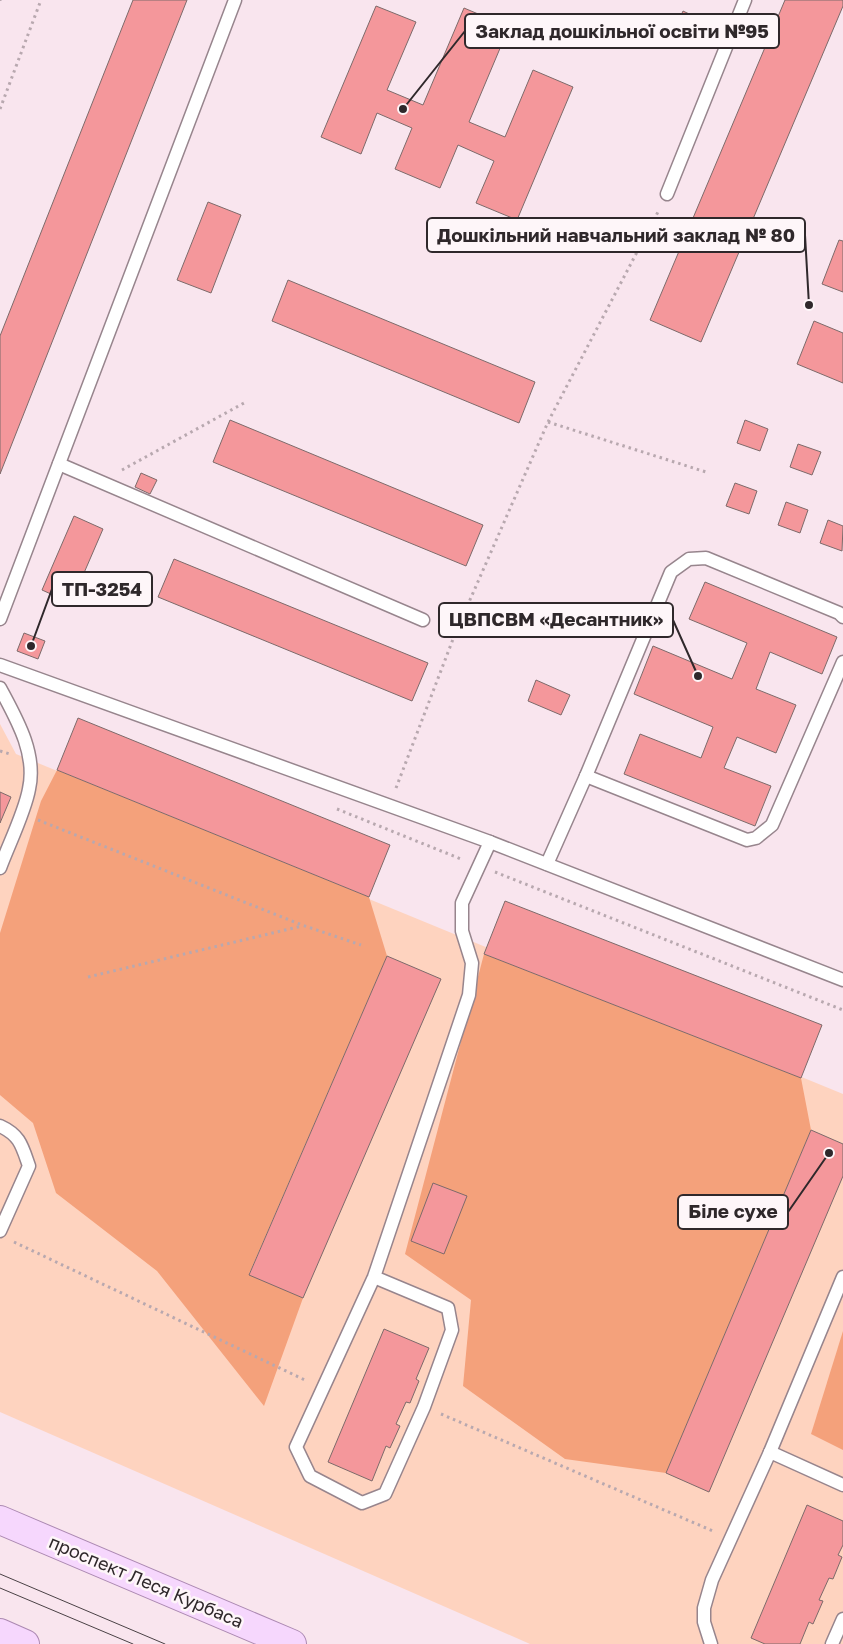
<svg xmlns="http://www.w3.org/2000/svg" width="843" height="1644" font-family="'Golos Text',sans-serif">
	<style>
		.green { fill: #fed3bf }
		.forest { fill: #f4a17b }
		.building { fill: #f4979b; stroke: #7d6a6a }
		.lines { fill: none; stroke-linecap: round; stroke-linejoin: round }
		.service-casing { stroke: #97858d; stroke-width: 15 }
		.primary-casing { stroke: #ac89b2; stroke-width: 30 }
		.path { stroke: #b8a8af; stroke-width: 3; stroke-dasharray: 2.5 4; stroke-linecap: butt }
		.service { stroke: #fff; stroke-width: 12 }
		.primary { stroke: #f6d7fd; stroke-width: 28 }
		.tram { stroke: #4a4145; stroke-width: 1 }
		.labels { text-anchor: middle; stroke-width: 5; stroke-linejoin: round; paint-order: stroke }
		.street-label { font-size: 18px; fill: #2f282b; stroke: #fef6f9 }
		.leader { fill: none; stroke: #2f282b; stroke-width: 2 }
		.callout-dot { fill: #2f282b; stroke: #fef6f9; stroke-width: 2 }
		.callout { fill: #fef6f9; stroke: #2f282b; stroke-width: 2 }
		.callout-label { font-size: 19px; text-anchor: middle; font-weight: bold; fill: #2f282b }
	</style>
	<rect width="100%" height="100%" fill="#f9e5ee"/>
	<!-- green -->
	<path class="green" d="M0,724L16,754L843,1094V1644H530L0,1412Z"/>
	<!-- forest -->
	<g class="forest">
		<path d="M57,770L369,897L387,956L249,1274L303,1298L264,1406L157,1271L56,1193L33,1123L0,1095V933L41,801Z"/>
		<path d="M484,954L801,1078L811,1130L666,1473L565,1459L463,1386L471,1300L405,1254Z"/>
		<path d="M843,1331V1450L811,1434Z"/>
	</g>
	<!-- building -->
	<g class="building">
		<path d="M133,0H187L0,474V336Z"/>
		<path d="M785,0H843V6L701,342L650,320Z"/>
		<path d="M376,6L416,22L387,90L423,105L464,8L509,27L469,122L505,137L533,70L573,87L517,220L476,203L494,161L458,145L440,188L395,169L412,128L377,113L361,154L321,137Z"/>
		<path d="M683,11L712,25L703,45L674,31Z"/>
		<path d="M208,202L241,215L211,293L177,280Z"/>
		<path d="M839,240L843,241V292L822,284Z"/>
		<path d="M288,280L535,382L519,423L272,321Z"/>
		<path d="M814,321L843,333V383L797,364Z"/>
		<path d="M230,420L483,525L466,566L213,462Z"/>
		<path d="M745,420L768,429L760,451L737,443Z"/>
		<path d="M798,444L821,452L812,475L790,467Z"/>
		<path d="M141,473L157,480L150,494L135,487Z"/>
		<path d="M735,483L757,491L749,514L726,506Z"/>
		<path d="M786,502L808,510L800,533L778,525Z"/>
		<path d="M74,516L103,529L71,603L42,590Z"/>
		<path d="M828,520L843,526L842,551L820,543Z"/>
		<path d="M174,559L428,663L412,701L158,597Z"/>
		<path d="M705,582L837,637L822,674L770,652L756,689L796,705L776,753L737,737L724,768L771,786L755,826L624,774L640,734L701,758L713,727L634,694L653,646L732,679L747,643L689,619Z"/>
		<path d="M24,633L45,641L38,659L17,651Z"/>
		<path d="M536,680L570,695L561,715L528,701Z"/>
		<path d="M78,718L390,845L369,897L57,770Z"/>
		<path d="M0,792L11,797L0,823Z"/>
		<path d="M505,901L822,1025L801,1078L484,954Z"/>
		<path d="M387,956L441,979L303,1298L249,1275Z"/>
		<path d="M811,1130L843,1144V1176L709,1492L666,1473Z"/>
		<path d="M433,1183L467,1196L444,1254L411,1241Z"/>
		<path d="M384,1329L429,1348L416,1379L419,1381L410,1403L406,1402L396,1424L400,1426L390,1448L386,1446L372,1481L328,1462Z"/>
		<path d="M807,1505L843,1521V1545L838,1555L842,1557L833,1579L829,1578L819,1600L823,1601L813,1624L809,1622L800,1644H765L751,1638Z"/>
	</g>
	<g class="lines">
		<!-- service casing -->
		<g class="service-casing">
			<g id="service">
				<path d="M667,194L745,0"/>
				<path d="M59,464L423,620"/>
				<path d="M0,619L235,0"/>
				<path d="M0,665L490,842L843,980"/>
				<path d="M0,688C16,718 37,753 29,789C25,812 8,846 0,868"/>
				<path d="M586,776L747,840L756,838L772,825L843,662"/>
				<path d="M547,864L586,776L671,572L689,559L706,558L839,613L843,617"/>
				<path d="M0,1126C20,1135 22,1146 29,1166L0,1231"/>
				<path d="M374,1277L448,1308L452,1330L424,1407L385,1494L362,1503L310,1476L296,1447L374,1277L469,995L472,963L462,931V903L490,842"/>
				<path d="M770,1452L843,1485"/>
				<path d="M711,1644L704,1622V1608L712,1580L770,1452L843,1277"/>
				<path d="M832,1644L843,1619"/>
			</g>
		</g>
		<!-- primary casing -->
		<g class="primary-casing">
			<g id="primary">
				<path d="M0,1520L292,1644"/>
				<path d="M0,1633L25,1644"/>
			</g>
		</g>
		<!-- path -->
		<g class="path">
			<path d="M0,1V0"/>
			<path d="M0,109L41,0"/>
			<path d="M548,422L706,472"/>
			<path d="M122,470L244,403"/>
			<path d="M439,627L455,634"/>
			<path d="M0,751L10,754"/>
			<path d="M396,788L455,634L548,422L659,210"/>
			<path d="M337,809L461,859"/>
			<path d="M38,820L302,925L361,945"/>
			<path d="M495,872L843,1010"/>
			<path d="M88,977L302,926"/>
			<path d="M14,1242L307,1381"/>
			<path d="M441,1414L713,1531"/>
		</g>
		<!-- service -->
		<use href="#service" class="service"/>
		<!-- primary -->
		<use href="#primary" class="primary"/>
		<!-- tram -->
		<g class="tram">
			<path d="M0,1574L165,1644"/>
			<path d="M0,1588L133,1644"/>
		</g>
	</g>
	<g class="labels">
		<!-- street labels -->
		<g class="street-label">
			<text transform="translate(146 1582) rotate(23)" y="6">проспект Леся Курбаса</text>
		</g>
	</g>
	<!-- callouts -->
	<path class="leader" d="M403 109L465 31M809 305L805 235M31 646L52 589M698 676L673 620M829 1153L788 1212"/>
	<g class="callout-dot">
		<circle cx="403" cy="109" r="5"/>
		<circle cx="809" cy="305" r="5"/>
		<circle cx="31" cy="646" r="5"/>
		<circle cx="698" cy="676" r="5"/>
		<circle cx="829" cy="1153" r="5"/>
	</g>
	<g class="callout">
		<rect x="465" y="14" width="314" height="34" rx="5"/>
		<rect x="427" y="218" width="378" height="34" rx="5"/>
		<rect x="52" y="572" width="100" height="34" rx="5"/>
		<rect x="439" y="603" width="234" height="34" rx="5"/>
		<rect x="678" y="1195" width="110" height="34" rx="5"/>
	</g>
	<g class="callout-label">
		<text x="622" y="38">Заклад дошкільної освіти №95</text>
		<text x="616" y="242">Дошкільний навчальний заклад № 80</text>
		<text x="102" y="596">ТП-3254</text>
		<text x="556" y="626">ЦВПСВМ «Десантник»</text>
		<text x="733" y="1218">Біле сухе</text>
	</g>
</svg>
